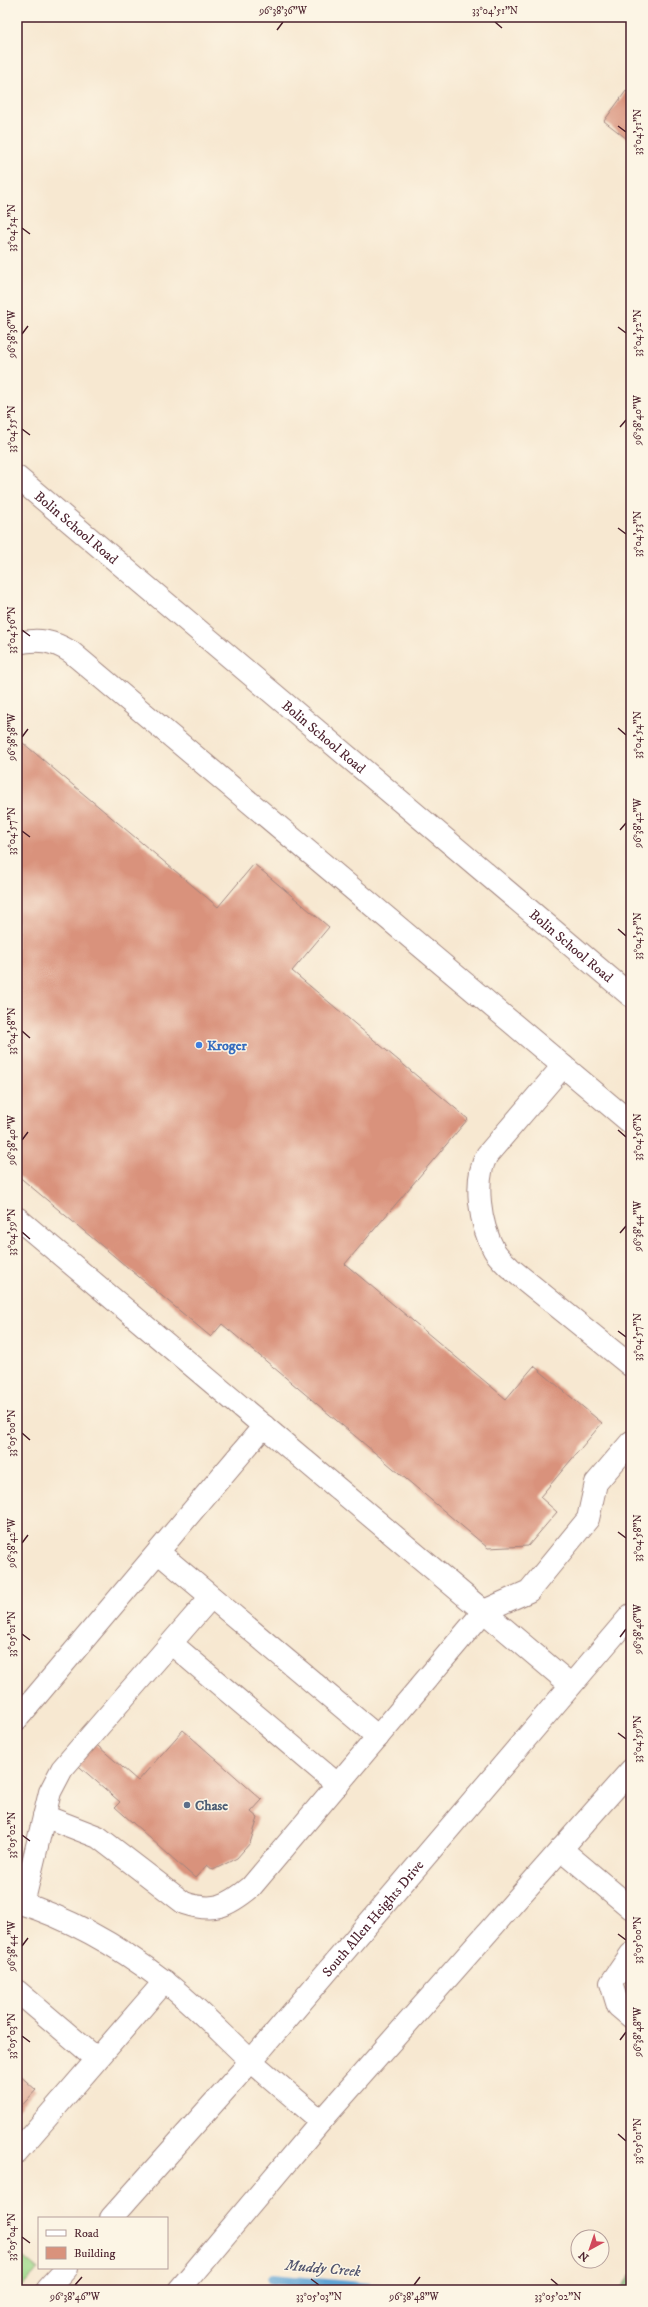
<svg xmlns="http://www.w3.org/2000/svg" width="648" height="2307" font-family="'IM FELL DW Pica',serif">
	<style>
		.green { fill: #9fd98c; stroke: #747c5c }
		.forest { fill: #7fb978; stroke: #646c52 }
		.lines { fill: none; stroke-linecap: round; stroke-linejoin: round }
		.stream { stroke: #5fa5d5; stroke-width: 10 }
		.building { fill: #d9927c }
		.minor-casing { stroke: #a0847e; stroke-width: 24 }
		.major-casing { stroke: #a0847e; stroke-width: 24 }
		.minor { stroke: #fff; stroke-width: 22 }
		.major { stroke: #fff; stroke-width: 22 }
		.ticks { fill: none; stroke: #4a1f2b; stroke-width: 1.5 }
		.shop-dot { fill: #3f7fe0; stroke: #fcf5e5; stroke-width: 1.5 }
		.service-dot { fill: #5c6f8a; stroke: #fcf5e5; stroke-width: 1.5 }
		.labels { text-anchor: middle; stroke-width: 3; stroke-linejoin: round; paint-order: stroke }
		.street-label { font-size: 14px; fill: #4a1f2b; stroke: #fcf5e5 }
		.shop-label { font-size: 14px; font-weight: bold; fill: #366cbe; stroke: #fcf5e5; text-anchor: start }
		.service-label { font-size: 14px; font-weight: bold; fill: #4e5e75; stroke: #fcf5e5; text-anchor: start }
		.water-label { font-size: 15px; font-style: italic; fill: #52556f; stroke: #fcf5e5 }
		.neatline { fill: none; stroke: #4a1f2b; stroke-width: 1.5 }
		.ticks-label { font-size: 10px; text-anchor: middle; fill: #4a1f2b }
	</style>
	<rect width="100%" height="100%" fill="#fcf5e5"/>
	<filter id="ink" filterUnits="userSpaceOnUse"><feTurbulence type="fractalNoise" baseFrequency=".025" numOctaves="2"/><feDisplacementMap in="SourceGraphic" scale="8" xChannelSelector="R" yChannelSelector="G"/><feConvolveMatrix kernelMatrix="1 2 1 2 8 2 1 2 1" color-interpolation-filters="sRGB"/></filter>
	<filter id="wash" filterUnits="userSpaceOnUse"><feTurbulence type="fractalNoise" baseFrequency=".012" numOctaves="4" result="noise"/><feDisplacementMap in="SourceGraphic" scale="16" xChannelSelector="R" yChannelSelector="G"/><feGaussianBlur stdDeviation="0.9" result="paint"/><feColorMatrix in="noise" values="0 0 0 0 0 0 0 0 0 0 0 0 0 0 0 0 0 1.4 0 .05"/><feComposite in="paint" operator="in"/></filter>
	<g filter="url(#wash)">
		<rect width="100%" height="100%" fill="#f7e8d1"/>
		<!-- green -->
		<path class="green" d="M17,2252L38,2270L19,2290H17Z"/>
		<!-- forest -->
		<path class="forest" d="M631,2274V2290H620Z"/>
		<g class="lines">
			<!-- stream -->
			<path class="stream" d="M272,2279L394,2290"/>
		</g>
		<g id="blocks">
			<!-- building -->
			<g class="building">
				<path d="M626,91L631,95V142L604,121Z"/>
				<path d="M17,738L218,907L254,864L329,927L292,971L468,1119L345,1264L506,1399L534,1366L602,1423L540,1497L557,1512L528,1546L488,1548L222,1324L211,1337L17,1175Z"/>
				<path d="M183,1730L262,1800L251,1812L258,1818L250,1843L237,1858L213,1870L207,1865L195,1878L115,1807L120,1802L73,1761L91,1740L138,1781Z"/>
				<path d="M17,2073L36,2090L17,2111Z"/>
			</g>
		</g>
	</g>
	<g filter="url(#ink)">
		<use href="#blocks" fill-opacity="0" stroke="#a0847e" stroke-width="1"/>
		<g class="lines">
			<!-- minor casing -->
			<g class="minor-casing">
				<g id="minor">
					<path id="s1" d="M17,477L631,996"/>
					<path d="M17,643C39,638 53,641 71,652L631,1123"/>
					<path d="M563,1066L487,1155C473,1180 480,1225 494,1250C498,1257 505,1263 510,1268L631,1366"/>
					<path d="M17,1218L571,1685"/>
					<path d="M158,1552L378,1737"/>
					<path d="M172,1644L338,1785"/>
					<path d="M17,1719L264,1426"/>
					<path d="M44,1816L98,1837L184,1903C214,1913 228,1906 251,1887L484,1611L529,1591L588,1519L596,1483L631,1442"/>
					<path d="M561,1849L631,1908"/>
					<path d="M17,1902C69,1918 121,1948 164,1981C195,2005 223,2035 251,2061"/>
					<path d="M23,1904L50,1792L62,1769L211,1597"/>
					<path d="M631,1954L611,1983L618,2006L631,2017"/>
					<path d="M17,1991L97,2059"/>
					<path d="M17,2152L165,1981"/>
				</g>
			</g>
			<!-- major casing -->
			<g class="major-casing">
				<g id="major">
					<path d="M251,2061L321,2121"/>
					<path id="s2" d="M111,2218L251,2061L631,1615"/>
					<path d="M47,2290L67,2268"/>
					<path d="M179,2290L321,2121L631,1770"/>
				</g>
			</g>
			<!-- minor -->
			<use href="#minor" class="minor"/>
			<!-- major -->
			<use href="#major" class="major"/>
		</g>
	</g>
	<!-- ticks -->
	<path class="ticks" d="M495,22L502,28M277,30L283,22M618,126L626,132M22,228L30,234M618,327L626,333M22,334L28,326M620,427L626,420M22,429L30,435M618,528L626,534M22,630L30,636M618,728L626,735M22,737L28,729M620,830L626,823M22,831L30,837M618,929L626,936M22,1031L30,1038M618,1130L626,1137M22,1140L28,1132M22,1232L30,1239M620,1233L626,1226M618,1331L626,1337M22,1433L30,1440M618,1532L626,1538M22,1543L28,1535M22,1634L30,1640M620,1637L626,1629M618,1733L626,1739M22,1835L30,1841M618,1934L626,1940M22,1946L28,1938M22,2036L30,2042M620,2040L626,2032M618,2134L626,2141M22,2237L30,2243M311,2279L319,2285M551,2279L558,2285M75,2285L82,2277M414,2285L420,2277"/>
	<!-- markers -->
	<circle class="shop-dot" cx="199" cy="1045" r="4"/>
	<circle class="service-dot" cx="187" cy="1805" r="4"/>
	<g class="labels">
		<!-- street labels -->
		<g class="street-label">
			<text dy="5" stroke="none"><textPath href="#s1" startOffset="78">Bolin School Road</textPath></text>
			<text dy="5" stroke="none"><textPath href="#s1" startOffset="402">Bolin School Road</textPath></text>
			<text dy="5" stroke="none"><textPath href="#s1" startOffset="726">Bolin School Road</textPath></text>
			<text dy="5" stroke="none"><textPath href="#s2" startOffset="398">South Allen Heights Drive</textPath></text>
		</g>
		<!-- shop labels -->
		<g class="shop-label">
			<text x="207" y="1050">Kroger</text>
		</g>
		<!-- service labels -->
		<g class="service-label">
			<text x="195" y="1810">Chase</text>
		</g>
		<!-- water labels -->
		<g class="water-label">
			<text transform="translate(323 2268) rotate(5)" y="5">Muddy Creek</text>
		</g>
	</g>
	<!-- margin -->
	<rect width="648" height="2307" fill="none" stroke="#fcf5e5" stroke-width="44"/>
	<!-- legend -->
	<rect x="38" y="2217" width="130" height="52" fill="#fcf5e5" stroke="#b59f9b"/>
	<rect x="46" y="2230" width="20" height="6" fill="#ffffff" stroke="#b59f9b"/>
	<text x="74" y="2237" font-size="12" fill="#4a1f2b">Road</text>
	<rect x="46" y="2247" width="20" height="12" fill="#d9927c" stroke="#b59f9b"/>
	<text x="74" y="2257" font-size="12" fill="#4a1f2b">Building</text>
	<!-- north arrow -->
	<g transform="translate(590 2249) rotate(220)"><circle r="19" fill="#fcf5e5" stroke="#b59f9b"/>
	<path d="M0-3L7 15L0 10L-7 15Z" fill="#d1495b"/>
	<text y="-6" font-size="11" font-weight="bold" text-anchor="middle" fill="#4a1f2b">N</text>
	</g>
	<rect x="22" y="22" width="604" height="2263" class="neatline"/>
	<g class="ticks-label">
		<text x="283" y="14">96°38'36"W</text>
		<text x="495" y="14">33°04'51"N</text>
		<text transform="translate(637 132) rotate(-90)" y="4">33°04'51"N</text>
		<text transform="translate(11 228) rotate(-90)" y="4">33°04'54"N</text>
		<text transform="translate(637 333) rotate(-90)" y="4">33°04'52"N</text>
		<text transform="translate(11 334) rotate(-90)" y="4">96°38'36"W</text>
		<text transform="translate(637 420) rotate(-90)" y="4">96°38'40"W</text>
		<text transform="translate(11 429) rotate(-90)" y="4">33°04'55"N</text>
		<text transform="translate(637 534) rotate(-90)" y="4">33°04'53"N</text>
		<text transform="translate(11 630) rotate(-90)" y="4">33°04'56"N</text>
		<text transform="translate(637 735) rotate(-90)" y="4">33°04'54"N</text>
		<text transform="translate(11 737) rotate(-90)" y="4">96°38'38"W</text>
		<text transform="translate(637 823) rotate(-90)" y="4">96°38'42"W</text>
		<text transform="translate(11 831) rotate(-90)" y="4">33°04'57"N</text>
		<text transform="translate(637 936) rotate(-90)" y="4">33°04'55"N</text>
		<text transform="translate(11 1031) rotate(-90)" y="4">33°04'58"N</text>
		<text transform="translate(637 1137) rotate(-90)" y="4">33°04'56"N</text>
		<text transform="translate(11 1140) rotate(-90)" y="4">96°38'40"W</text>
		<text transform="translate(637 1226) rotate(-90)" y="4">96°38'44"W</text>
		<text transform="translate(11 1232) rotate(-90)" y="4">33°04'59"N</text>
		<text transform="translate(637 1337) rotate(-90)" y="4">33°04'57"N</text>
		<text transform="translate(11 1433) rotate(-90)" y="4">33°05'00"N</text>
		<text transform="translate(637 1538) rotate(-90)" y="4">33°04'58"N</text>
		<text transform="translate(11 1543) rotate(-90)" y="4">96°38'42"W</text>
		<text transform="translate(637 1629) rotate(-90)" y="4">96°38'46"W</text>
		<text transform="translate(11 1634) rotate(-90)" y="4">33°05'01"N</text>
		<text transform="translate(637 1739) rotate(-90)" y="4">33°04'59"N</text>
		<text transform="translate(11 1835) rotate(-90)" y="4">33°05'02"N</text>
		<text transform="translate(637 1940) rotate(-90)" y="4">33°05'00"N</text>
		<text transform="translate(11 1946) rotate(-90)" y="4">96°38'44"W</text>
		<text transform="translate(637 2032) rotate(-90)" y="4">96°38'48"W</text>
		<text transform="translate(11 2036) rotate(-90)" y="4">33°05'03"N</text>
		<text transform="translate(637 2141) rotate(-90)" y="4">33°05'01"N</text>
		<text transform="translate(11 2237) rotate(-90)" y="4">33°05'04"N</text>
		<text x="75" y="2300">96°38'46"W</text>
		<text x="319" y="2300">33°05'03"N</text>
		<text x="414" y="2300">96°38'48"W</text>
		<text x="558" y="2300">33°05'02"N</text>
	</g>
</svg>
